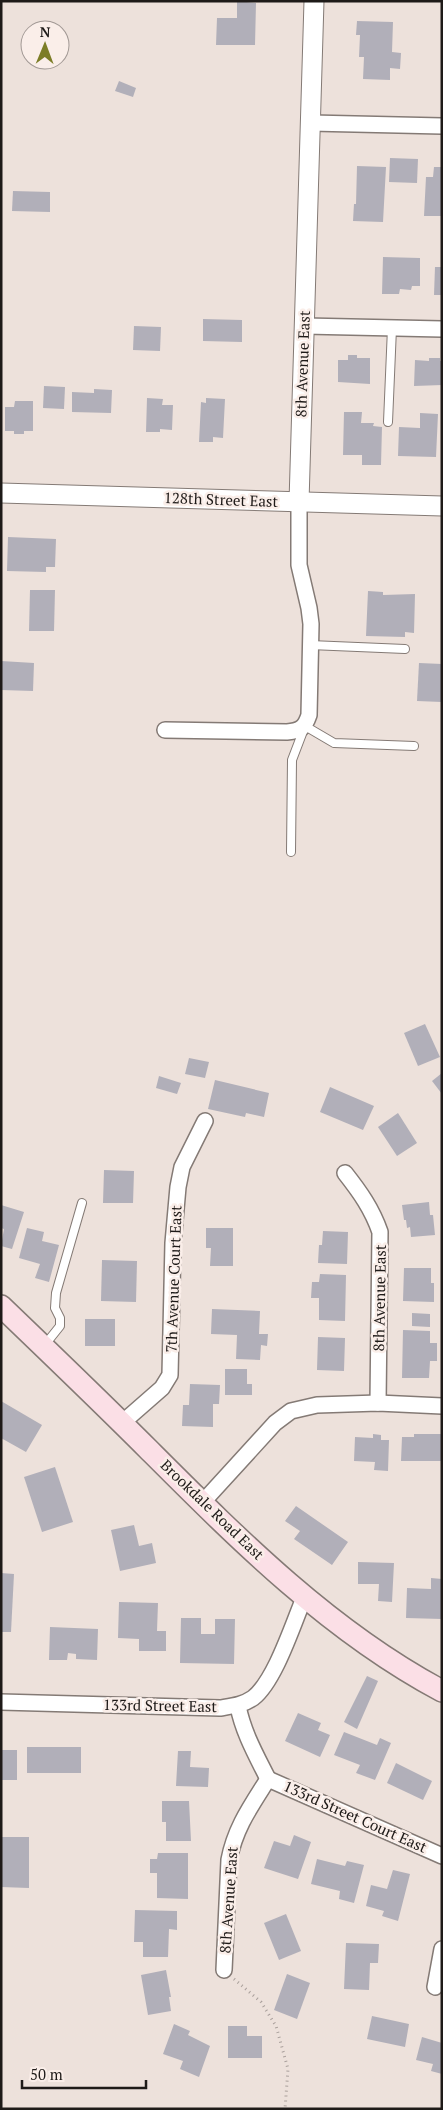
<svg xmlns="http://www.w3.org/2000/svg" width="443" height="2110" font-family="'PT Serif',serif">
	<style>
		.building { fill: #b1afb9 }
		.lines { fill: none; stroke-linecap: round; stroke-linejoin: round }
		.service-casing { stroke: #847a75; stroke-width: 10 }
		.minor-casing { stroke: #847a75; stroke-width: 18 }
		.tertiary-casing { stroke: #847a75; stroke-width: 21 }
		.secondary-casing { stroke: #847a75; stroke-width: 24 }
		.path { stroke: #aaa09c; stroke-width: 3; stroke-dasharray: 1 4; stroke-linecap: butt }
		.service { stroke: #fff; stroke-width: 8 }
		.minor { stroke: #fff; stroke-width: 15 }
		.tertiary { stroke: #fff; stroke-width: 19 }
		.secondary { stroke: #fbdfe6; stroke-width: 21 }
		.labels { text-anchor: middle; stroke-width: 5; stroke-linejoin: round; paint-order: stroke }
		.street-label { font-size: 15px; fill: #1e1a18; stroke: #faeee9 }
	</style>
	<rect width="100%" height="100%" fill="#ede1db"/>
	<!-- building -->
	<g class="building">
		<path d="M237,1L256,3L255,45H216L217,18H237Z"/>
		<path d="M357,21L393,22L392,52L401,53L400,69L390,68V80L363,79L364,57H359L360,35H356Z"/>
		<path d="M119,81L136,88L133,97L115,91Z"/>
		<path d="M390,158L418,159L417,183L389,182Z"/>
		<path d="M357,166L386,167L383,222L353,221L354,204H356Z"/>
		<path d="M434,167H442V216H424L426,177H433Z"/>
		<path d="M13,191L50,192V212L12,211Z"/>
		<path d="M383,257L420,258V286H412L411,290L400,289L399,294H382Z"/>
		<path d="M435,267H442V295H434Z"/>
		<path d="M203,319L242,320V342L203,341Z"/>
		<path d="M134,326L161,327L160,351L133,350Z"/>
		<path d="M348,355H357V358H370V384L338,382V360H348Z"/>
		<path d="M429,358H440V361H442V385L414,386L415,360L429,361Z"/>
		<path d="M44,386L65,387L64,409L43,408Z"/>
		<path d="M94,389L112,390L111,413L72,412V392L94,393Z"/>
		<path d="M147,398L163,399L162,405H173L172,430L160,429V432H146Z"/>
		<path d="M206,398L225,399L223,438L213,437V442H199L201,402L206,403Z"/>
		<path d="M15,401H33V431H24V434H14V431H5V407H14Z"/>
		<path d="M344,412H362L361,423H374L373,426L382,427L381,465H362V455H343Z"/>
		<path d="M420,413L438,414L436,457L398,456L399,427L420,428Z"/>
		<path d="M8,537L56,539L55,567H46V572L7,571Z"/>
		<path d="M30,590H55L54,631H29Z"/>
		<path d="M368,591L383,592V595L415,594L414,633L405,632V637L366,636Z"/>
		<path d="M1,661L34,663L33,691L1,690Z"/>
		<path d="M419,663L442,664V702L417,701Z"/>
		<path d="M425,1024L440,1057L418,1066L404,1033Z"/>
		<path d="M189,1058L209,1062L205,1078L185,1074Z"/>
		<path d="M442,1073V1094L432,1081Z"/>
		<path d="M159,1076L181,1083L177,1094L156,1088Z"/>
		<path d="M215,1080L269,1093L264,1117L246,1113L245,1117L208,1109Z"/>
		<path d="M330,1087L374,1106L363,1130L320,1112Z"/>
		<path d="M398,1113L417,1143L397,1156L378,1127Z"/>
		<path d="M104,1170L134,1171L133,1203H103Z"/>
		<path d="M429,1202L430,1215H433L435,1235L411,1237L410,1227L407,1228L406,1220H404L402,1205Z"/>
		<path d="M1,1205L24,1212L12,1249L1,1246L4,1229L1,1228Z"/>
		<path d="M27,1228L44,1232L42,1241L59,1245L49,1282L35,1278L40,1264L19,1258Z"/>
		<path d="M206,1228H233V1266H210L211,1248H206Z"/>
		<path d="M323,1231L348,1232L347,1264L318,1263L319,1245H322Z"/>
		<path d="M102,1260L137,1261L136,1302L101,1301Z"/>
		<path d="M404,1268H431V1283H434V1302L403,1301Z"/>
		<path d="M320,1274L346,1275L345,1321L319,1320V1298H311L312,1282H319Z"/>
		<path d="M212,1309L260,1311L259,1334H268L267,1346L261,1345L260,1360L236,1359L237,1335L211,1334Z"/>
		<path d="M412,1313L430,1314V1327L412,1326Z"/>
		<rect x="85" y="1319" width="30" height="27"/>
		<path d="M403,1330L430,1331V1343H437V1361H430L429,1378H402Z"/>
		<path d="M318,1337L345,1338L344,1371L317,1370Z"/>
		<path d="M225,1369H247V1384H252V1395H225Z"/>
		<path d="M190,1384L220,1385L219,1404H213V1427L182,1426L183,1405H189Z"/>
		<path d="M1,1401L42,1425L26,1452L1,1438Z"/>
		<path d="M373,1434L381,1435V1440H389L388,1471L374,1470L375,1462L354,1461L355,1437L373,1438Z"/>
		<path d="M414,1434H442V1461H401L402,1437H414Z"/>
		<path d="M55,1467L73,1522L42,1532L24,1477Z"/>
		<path d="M296,1506L348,1542L332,1565L294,1539L300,1531L285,1521Z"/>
		<path d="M134,1525L139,1546L152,1543L156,1563L120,1571L111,1530Z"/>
		<path d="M358,1562L394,1563L392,1602L378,1601L379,1584H358Z"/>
		<path d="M1,1573L14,1574L11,1632H1Z"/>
		<path d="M431,1578L442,1579V1619L406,1618L407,1588L431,1589Z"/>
		<path d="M119,1602L158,1603L157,1631H166V1651H139V1639L118,1638Z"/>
		<path d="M181,1618H201V1634H215V1619H235L234,1664L180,1663Z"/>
		<path d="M50,1627L98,1629L97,1660L76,1659V1654L68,1653L67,1660H49Z"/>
		<path d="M367,1676L378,1681L357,1729L344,1722Z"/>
		<path d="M298,1713L321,1723L318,1730L330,1735L320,1757L285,1741Z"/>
		<path d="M344,1732L377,1745L380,1738L391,1743L375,1780L356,1773L360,1765L334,1755Z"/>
		<rect x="27" y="1747" width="54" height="26"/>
		<rect x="1" y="1750" width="16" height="30"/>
		<path d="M178,1751H191L190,1767L209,1768L208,1787L176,1786Z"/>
		<path d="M396,1763L432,1781L423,1800L387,1783Z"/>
		<path d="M162,1801H189L191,1841H166V1822H162Z"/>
		<path d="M294,1835L311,1842L298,1879L264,1868L274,1841L290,1846Z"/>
		<path d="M1,1837H29V1888L1,1887Z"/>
		<path d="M158,1853H188V1899L157,1898V1873H150V1859H157Z"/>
		<path d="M317,1859L345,1866L347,1861L364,1865L354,1903L339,1899L340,1891L311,1884Z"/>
		<path d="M393,1870L410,1874L398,1921L382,1916L384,1911L366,1906L371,1885L387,1889Z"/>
		<path d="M135,1910L177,1911V1930L169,1929L168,1957H143V1942H134Z"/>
		<path d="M286,1914L301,1951L279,1960L264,1923Z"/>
		<path d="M346,1943L379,1944L378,1963H370L369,1990L344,1989Z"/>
		<path d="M166,1970L171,1997H169L171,2011L148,2015L141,1975Z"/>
		<path d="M287,1974L310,1983L297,2019L274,2010Z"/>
		<path d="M372,2016L409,2024L405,2047L367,2039Z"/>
		<path d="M174,2024L190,2031L188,2035L210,2046L199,2077L180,2069L183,2061L163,2054Z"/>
		<path d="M228,2026H247V2036H262V2058H228Z"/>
		<path d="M422,2037L442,2043V2074L431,2071L433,2064L416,2060Z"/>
	</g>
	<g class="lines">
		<!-- service casing -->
		<g class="service-casing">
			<g id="service">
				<path d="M388,422L392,328"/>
				<path d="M310,645L405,649"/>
				<path d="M291,852L292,760L305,726L334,743L414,746"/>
				<path d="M44,1346L60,1326V1318L55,1308L56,1293L82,1203"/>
			</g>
		</g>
		<!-- minor casing -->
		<g class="minor-casing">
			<g id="minor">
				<path d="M311,123L442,126"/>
				<path d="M305,326L442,329"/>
				<path d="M165,730L287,732C301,731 305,727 309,715L311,624L309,608L299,565V502"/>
				<path d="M345,1173C360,1192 372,1209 380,1232L378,1403"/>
				<path d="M122,1423L162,1388L170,1375L173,1243L178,1187L182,1167L205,1121"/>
				<path d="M202,1503L275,1423L291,1411L317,1405L378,1403L442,1406"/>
				<path d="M1,1702L220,1708C232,1706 243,1705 253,1698C275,1681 293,1624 304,1598"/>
				<path d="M238,1706C243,1732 256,1755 268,1779"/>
				<path d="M268,1779L442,1856"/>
				<path d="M224,1970L229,1860C235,1828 251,1806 268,1779"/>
				<path d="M435,1987L442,1949"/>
			</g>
		</g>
		<!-- tertiary casing -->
		<g class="tertiary-casing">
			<g id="tertiary">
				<path d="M1,493L442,506"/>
				<path d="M299,502L314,1"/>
			</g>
		</g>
		<!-- secondary casing -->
		<g class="secondary-casing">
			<path id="secondary" d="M1,1306C50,1353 99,1400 148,1449C237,1538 329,1631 442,1691"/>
		</g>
		<!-- path -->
		<path class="path" d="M234,1979L261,2002L276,2026L288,2069L285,2109"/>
		<!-- service -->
		<use href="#service" class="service"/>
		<!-- minor -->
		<use href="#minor" class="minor"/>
		<!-- tertiary -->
		<use href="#tertiary" class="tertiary"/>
		<!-- secondary -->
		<use href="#secondary" class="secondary"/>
	</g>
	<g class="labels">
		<!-- street labels -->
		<g class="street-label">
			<text transform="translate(303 364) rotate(-88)" y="5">8th Avenue East</text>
			<text transform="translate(221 500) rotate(2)" y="5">128th Street East</text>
			<text transform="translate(174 1279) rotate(-88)" y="5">7th Avenue Court East</text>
			<text transform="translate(380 1298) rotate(-89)" y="5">8th Avenue East</text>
			<text transform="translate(212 1510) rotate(44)" y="5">Brookdale Road East</text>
			<text transform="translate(160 1706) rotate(1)" y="5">133rd Street East</text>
			<text transform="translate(355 1817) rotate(24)" y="5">133rd Street Court East</text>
			<text transform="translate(229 1900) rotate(-86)" y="5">8th Avenue East</text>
		</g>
	</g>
	<!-- border -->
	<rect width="443" height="2110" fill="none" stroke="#1e1a18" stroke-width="5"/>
	<!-- north arrow -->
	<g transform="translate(45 45) rotate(1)"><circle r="24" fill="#faeee9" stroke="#a29995"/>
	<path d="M0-4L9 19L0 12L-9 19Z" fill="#7c7d26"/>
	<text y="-8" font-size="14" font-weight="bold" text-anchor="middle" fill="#1e1a18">N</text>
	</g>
	<!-- scale -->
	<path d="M22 2080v8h124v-8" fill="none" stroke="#1e1a18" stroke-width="2.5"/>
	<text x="30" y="2080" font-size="15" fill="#1e1a18" stroke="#faeee9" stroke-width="4" paint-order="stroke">50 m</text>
</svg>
